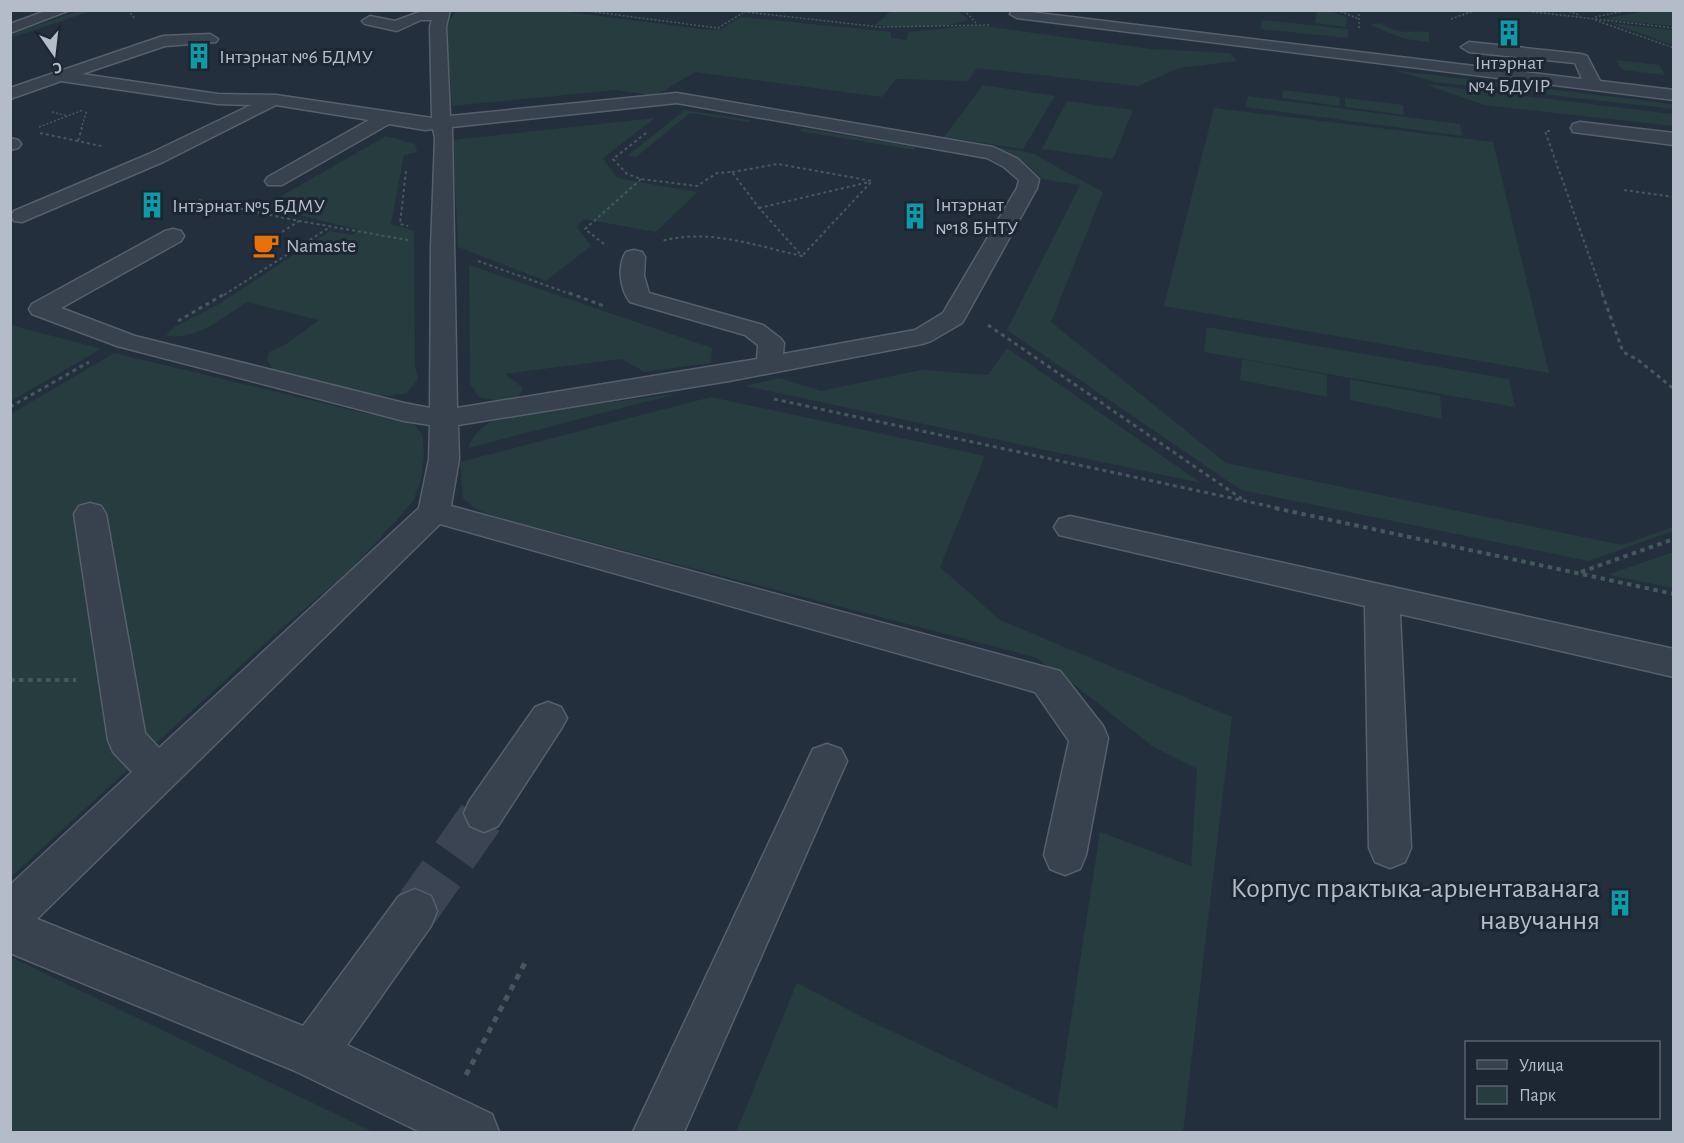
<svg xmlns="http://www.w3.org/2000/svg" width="1684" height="1143" font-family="'Alegreya Sans',sans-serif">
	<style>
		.green { fill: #263c3f }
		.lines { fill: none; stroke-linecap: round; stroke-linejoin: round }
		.minor-tunnel { stroke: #3a4453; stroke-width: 46; stroke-dasharray: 46 22; stroke-linecap: butt }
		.minor-casing { stroke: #565f6c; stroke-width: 3 }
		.path-far4 { stroke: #44595c; stroke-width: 1.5; stroke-dasharray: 2 2; stroke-linecap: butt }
		.path-far3 { stroke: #44595c; stroke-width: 2; stroke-dasharray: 3 3; stroke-linecap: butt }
		.path-far2 { stroke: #44595c; stroke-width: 3; stroke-dasharray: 4 4; stroke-linecap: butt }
		.path-far1 { stroke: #44595c; stroke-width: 4; stroke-dasharray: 4.5 4.5; stroke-linecap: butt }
		.path { stroke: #44595c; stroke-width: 5; stroke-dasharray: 6 6; stroke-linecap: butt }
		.minor { fill: #38414e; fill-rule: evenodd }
		.labels { text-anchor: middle; stroke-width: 6; stroke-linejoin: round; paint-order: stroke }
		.far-poi-label { font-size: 20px; fill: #b4bcc9; stroke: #1d2633; text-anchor: start }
		.near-poi-label { font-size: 28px; fill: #b4bcc9; stroke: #1d2633; text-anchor: end }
	</style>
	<rect width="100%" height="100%" fill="#242f3e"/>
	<!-- green -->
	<g class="green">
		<path d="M456,10L561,11L709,30L721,29L741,17L891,32V38L906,40L909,32L977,25L1151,49L1230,53L1237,61L1180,68L1138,86L977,68L968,81L896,79L882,97L695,72L655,96L616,90L452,106L446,27Z"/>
		<path d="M1652,10L1673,11V26L1603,19Z"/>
		<path d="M78,11H91L11,38V34Z"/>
		<path d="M891,11H958L968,20C939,30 905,27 875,25Z"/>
		<path d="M1317,11H1330L1347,17L1346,27L1315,23Z"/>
		<path d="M1262,20L1348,29V38L1260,29Z"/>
		<path d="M1381,23C1396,36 1412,30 1429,32V42L1405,39L1370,25Z"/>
		<path d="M1610,23L1673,30V45Z"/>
		<path d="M1616,60L1659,65L1665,75L1622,70Z"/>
		<path d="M1392,70L1673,104V109L1435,82Z"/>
		<path d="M1424,84L1673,114V126L1484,105Z"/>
		<path d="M983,85L1055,96L1023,149L944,137Z"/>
		<path d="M1283,90L1340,97L1339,106L1282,98Z"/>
		<path d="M1248,96L1460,124L1462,136L1246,107Z"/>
		<path d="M1345,98L1403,105L1404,115L1345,107Z"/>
		<path d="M1067,101L1133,110L1113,159L1042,149Z"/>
		<path d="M1214,108L1493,142L1549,373L1164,306Z"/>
		<path d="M685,110L751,120L748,122L690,113L636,157L627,156Z"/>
		<path d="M655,118L603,158L617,178L697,192L656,232L584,219L577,227L591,246L546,281L458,247L453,140Z"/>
		<path d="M802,128L916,147L914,150L799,131Z"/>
		<path d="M386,136L415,144L417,152L404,155L391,224L414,231L415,366L418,379L407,393L389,396L373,395L275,372L267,360L269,352L286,344L319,320L247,302C225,316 193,343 166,335L174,327L219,304L330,231L352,235L359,230L264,206Z"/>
		<path d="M949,139L1032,153L1103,192L1051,322L1226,463L1622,545L1673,527V531L1589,561L1241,490L1007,330L1080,185L1043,179L1022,160L1005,152L946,140Z"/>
		<path d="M469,265L712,348L711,363L645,372L621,359L505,374L523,388L518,398L501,401L479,397L470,384Z"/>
		<path d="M10,325H11L101,349L11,401Z"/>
		<path d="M1207,327L1509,379L1515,407L1204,352Z"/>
		<path d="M1007,348L1201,483L745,386L779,378L821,391L921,370L988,375Z"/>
		<path d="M114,353L415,425L423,436L424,456L421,480L413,501L397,520L350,570L273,636L11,877V414Z"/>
		<path d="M1242,359L1327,375V397L1240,380Z"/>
		<path d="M1350,379L1440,396L1442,419L1350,400Z"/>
		<path d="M680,393L468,448C476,431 484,424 502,417Z"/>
		<path d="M711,397L985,456L940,567L1000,620L1232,717L1183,1132H736L797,983L870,1021L1057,1109L1100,832L1191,866L1197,769L1152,746L1076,686L1034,657L499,518L476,509L463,498L460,462Z"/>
		<path d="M1673,552V588L1610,575V574Z"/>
		<path d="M13,958L373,1132H11L10,960Z"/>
	</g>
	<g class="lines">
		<!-- minor-tunnel -->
		<path class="minor-tunnel" d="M415,911L484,813"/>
		<!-- minor casing -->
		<g class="minor-casing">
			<g id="minor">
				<path d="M48,10H70L10,33V24Z"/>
				<path d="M450,10L446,27L450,116L677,93L993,147L1018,159L1039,179L1037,188L965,318L962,323L931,341L922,344L729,381L458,425L459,459L451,506L1060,671L1103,726L1108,738L1086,855L1080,869L1065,875L1050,869L1044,855L1069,741L1035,692L440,524L37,919L303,1026L399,896L415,889L431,896L437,911L431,926L347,1045L492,1114L499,1132H420L295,1071L10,953V885L132,772L113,752L108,740L74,514L79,506L90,503L101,506L106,514L145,733L159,748L419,508L429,459L430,425L404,421L117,346L32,314L29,309L32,304L165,231L173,229L181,231L184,236L181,241L61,308L135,336L404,403L430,408L431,248L435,138L433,129L425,130L389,124L282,185H268L265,181L268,177L369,120L276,105L163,162L22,222L14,221L11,216L14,211L149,154L251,105L218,104L61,81L10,99V88L163,36L210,34L218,39L216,42L165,46L82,74L218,94L276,95L432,118L430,27L432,20H421L397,31L365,24L362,21L370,16L395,21L419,12ZM677,103L987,158L1004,167L1019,180L1017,188L943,313L915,330L783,354L784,343L780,338L763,325L649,293L644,276L645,257L642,252L634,250L626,252C617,266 620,289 630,302L745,335L758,345L757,359L457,408L452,127Z"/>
				<path d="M1013,10L1582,79L1575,63L1469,52L1461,47L1469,42L1581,54L1587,56L1600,81L1674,90V100L1017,18L1010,14Z"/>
				<path d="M1580,122L1674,133V145L1573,132L1571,128L1573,124Z"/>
				<path d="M10,138L18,140L21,144L18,148L10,150Z"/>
				<path d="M1070,516L1674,649V677L1400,614L1411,848L1405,862L1390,868L1375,862L1369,848L1365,606L1059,535L1054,527L1059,519Z"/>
				<path d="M548,702L561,707L567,718L561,729L498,826L484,832L470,826L464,813L470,800L535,707Z"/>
				<path d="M827,744L841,749L847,761L684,1132H633L813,749Z"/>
			</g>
		</g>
		<!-- path-far4 -->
		<g class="path-far4">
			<path d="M128,10L135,19"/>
			<path d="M579,10L718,28L743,13"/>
			<path d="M728,10L880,27L989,25"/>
			<path d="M964,10L976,23"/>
			<path d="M1337,10L1359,19"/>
			<path d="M1359,10V28"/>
			<path d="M1516,10L1674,28"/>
			<path d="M1565,10L1579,15"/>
			<path d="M1595,17L1629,10"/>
			<path d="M1451,19L1476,10"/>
			<path d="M1595,20L1674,48"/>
			<path d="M52,112L68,116"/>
			<path d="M39,127L83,110"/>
			<path d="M81,129L87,110"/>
		</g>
		<!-- path-far3 -->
		<g class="path-far3">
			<path d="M1550,131H1545L1603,295"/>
			<path d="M40,133L101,146"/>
			<path d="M646,133L613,159L627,174L641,179L697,186L717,173L732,172L759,208L802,256C757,246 708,228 662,241"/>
			<path d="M78,141L82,128"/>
			<path d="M406,171L400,224L408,226"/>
			<path d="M732,172L778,164L872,181L802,256"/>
			<path d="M1624,190L1674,197"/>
			<path d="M199,200L299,221L408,240"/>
			<path d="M759,208L869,182"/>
			<path d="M282,232L299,221"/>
			<path d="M604,244L585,229L641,179"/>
			<path d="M478,261L573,295"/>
			<path d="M224,295L330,227"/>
		</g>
		<!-- path-far2 -->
		<g class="path-far2">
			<path d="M569,293L604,306"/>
			<path d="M1602,293L1623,352L1638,360L1674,389"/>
			<path d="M178,321L226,293"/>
			<path d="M988,325L1242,499"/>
			<path d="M774,399L1282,509"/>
			<path d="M10,407L89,362"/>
		</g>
		<!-- path-far1 -->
		<g class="path-far1">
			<path d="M1275,508L1674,594"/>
			<path d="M1581,572L1674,539"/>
			<path d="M10,680H76"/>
		</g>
		<!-- path -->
		<path class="path" d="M466,1075L527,959"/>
		<!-- minor -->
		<use href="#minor" class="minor"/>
	</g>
	<!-- icons -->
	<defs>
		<g id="building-bare" transform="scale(2.07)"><path d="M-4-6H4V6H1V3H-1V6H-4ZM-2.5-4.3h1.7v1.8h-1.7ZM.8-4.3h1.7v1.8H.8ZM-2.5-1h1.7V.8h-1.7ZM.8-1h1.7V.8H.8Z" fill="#0f9aa8" stroke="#1d2633" stroke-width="2.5" paint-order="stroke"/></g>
		<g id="cafe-bare" transform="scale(2.07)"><path d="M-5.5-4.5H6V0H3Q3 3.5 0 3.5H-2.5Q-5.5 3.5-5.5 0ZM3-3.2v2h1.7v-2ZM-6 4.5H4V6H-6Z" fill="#e8710a" stroke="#1d2633" stroke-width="2.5" paint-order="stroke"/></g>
	</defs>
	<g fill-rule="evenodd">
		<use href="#building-bare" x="1509" y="33"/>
		<use href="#building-bare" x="199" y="56"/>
		<use href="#building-bare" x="152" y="205"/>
		<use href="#building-bare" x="915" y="216"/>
		<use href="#cafe-bare" x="266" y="245"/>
		<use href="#building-bare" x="1620" y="903"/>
	</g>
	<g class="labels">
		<!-- far-poi labels -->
		<g class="far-poi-label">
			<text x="219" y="63">Інтэрнат №6 БДМУ</text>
			<text x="1509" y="69" text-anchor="middle">Інтэрнат<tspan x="1509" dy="23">№4 БДУІР</tspan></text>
			<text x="935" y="211">Інтэрнат<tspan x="935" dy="23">№18 БНТУ</tspan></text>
			<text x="172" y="212">Інтэрнат №5 БДМУ</text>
			<text x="286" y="252">Namaste</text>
		</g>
		<!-- near-poi labels -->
		<g class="near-poi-label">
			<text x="1600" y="897">Корпус практыка-арыентаванага<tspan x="1600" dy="32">навучання</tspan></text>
		</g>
	</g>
	<!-- border -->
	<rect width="1684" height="1143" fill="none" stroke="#b4bcc9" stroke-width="24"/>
	<!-- legend -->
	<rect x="1465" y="1041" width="195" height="78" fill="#1d2633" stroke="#59626f" stroke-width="1.5"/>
	<rect x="1477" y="1060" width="30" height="9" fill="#38414e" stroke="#59626f" stroke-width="1.5"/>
	<text x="1519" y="1071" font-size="18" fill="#b4bcc9">Улица</text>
	<rect x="1477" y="1086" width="30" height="18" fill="#263c3f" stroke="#59626f" stroke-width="1.5"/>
	<text x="1519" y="1101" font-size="18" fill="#b4bcc9">Парк</text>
	<!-- north arrow -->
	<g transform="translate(54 54) rotate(166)" stroke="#1d2633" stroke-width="4.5" paint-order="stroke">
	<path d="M0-4.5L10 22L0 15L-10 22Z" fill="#b4bcc9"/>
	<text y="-9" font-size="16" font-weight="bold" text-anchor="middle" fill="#b4bcc9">С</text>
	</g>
</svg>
